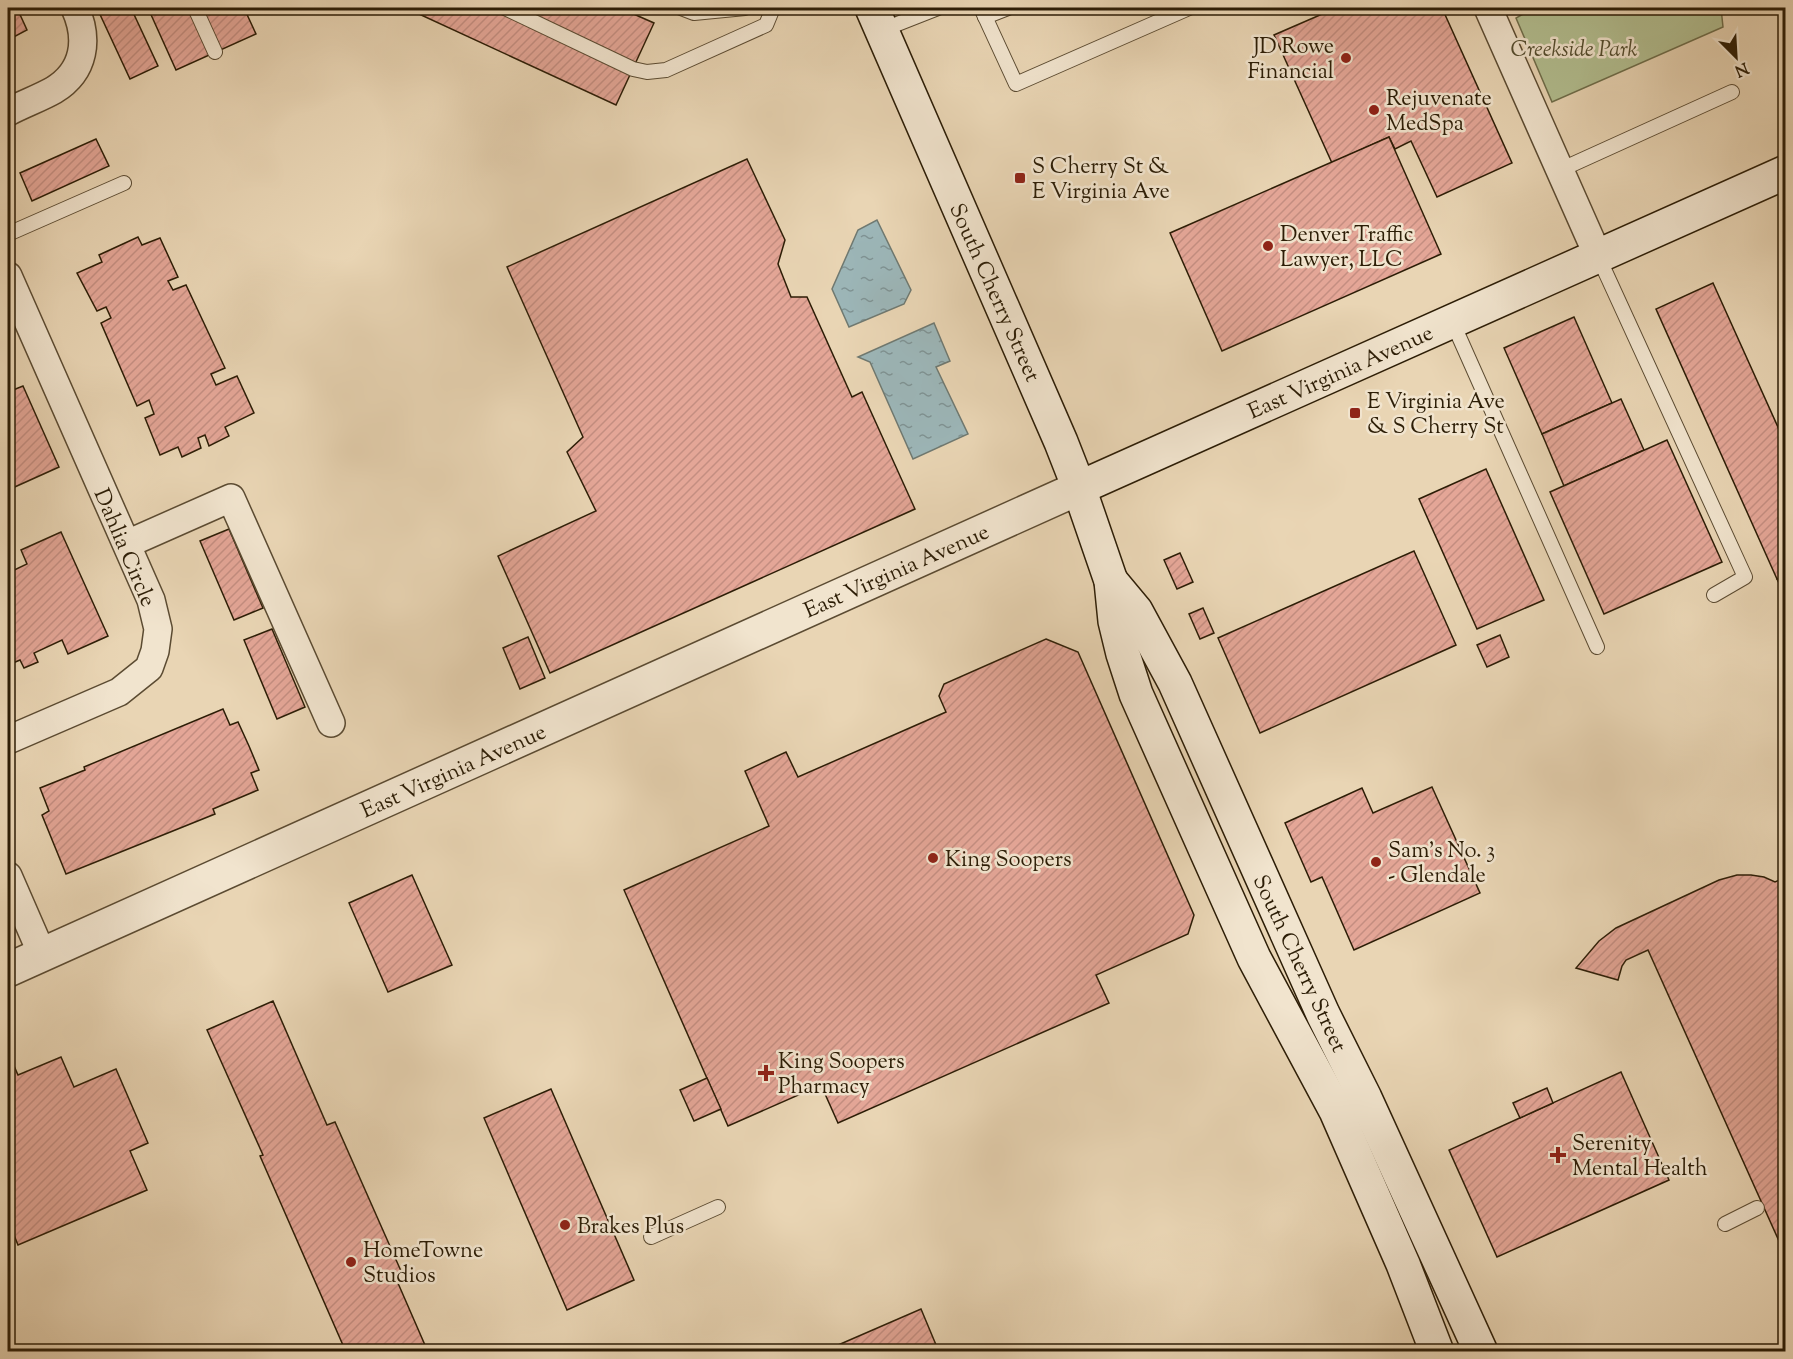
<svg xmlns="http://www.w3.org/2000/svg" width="1793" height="1359" font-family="'Sorts Mill Goudy',serif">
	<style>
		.park { fill: #b2be90; stroke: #6f6e4b; stroke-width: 1.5 }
		.water { fill: url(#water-ripples); stroke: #6f7971; stroke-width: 1.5 }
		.building { fill: url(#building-hatch); stroke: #2c1d06; stroke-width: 1.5 }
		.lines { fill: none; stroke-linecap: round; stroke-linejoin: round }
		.service-casing { stroke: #5b4b32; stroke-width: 16 }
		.minor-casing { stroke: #5b4b32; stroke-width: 30 }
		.tertiary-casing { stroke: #5b4b32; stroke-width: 36 }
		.secondary-casing { stroke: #2c1d06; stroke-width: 36 }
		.service { stroke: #f1e4ce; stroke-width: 14 }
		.minor { stroke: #f1e4ce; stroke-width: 27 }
		.tertiary { stroke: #f1e4ce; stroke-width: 33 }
		.secondary { stroke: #f1e4ce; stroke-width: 33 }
		.poi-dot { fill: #8f2418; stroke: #f1e4ce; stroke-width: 2 }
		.labels { text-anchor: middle; stroke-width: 5; stroke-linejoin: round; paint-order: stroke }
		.poi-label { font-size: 22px; fill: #2c1d06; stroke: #f1e4ce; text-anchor: start }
		.park-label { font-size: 22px; font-style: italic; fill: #544d2f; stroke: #f1e4ce }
		.street-label { font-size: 22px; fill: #2c1d06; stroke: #f1e4ce }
	</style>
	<defs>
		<pattern id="water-ripples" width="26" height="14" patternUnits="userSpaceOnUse" patternTransform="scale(1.5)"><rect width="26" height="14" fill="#9cb6b8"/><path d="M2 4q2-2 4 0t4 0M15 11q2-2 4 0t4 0" fill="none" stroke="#7f9394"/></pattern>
		<pattern id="building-hatch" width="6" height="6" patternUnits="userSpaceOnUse" patternTransform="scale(1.5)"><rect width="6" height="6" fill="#e4a697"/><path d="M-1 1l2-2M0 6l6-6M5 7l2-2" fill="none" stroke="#c48e81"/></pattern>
	</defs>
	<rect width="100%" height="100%" fill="#e9d5b4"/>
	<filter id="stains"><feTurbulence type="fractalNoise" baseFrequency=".00333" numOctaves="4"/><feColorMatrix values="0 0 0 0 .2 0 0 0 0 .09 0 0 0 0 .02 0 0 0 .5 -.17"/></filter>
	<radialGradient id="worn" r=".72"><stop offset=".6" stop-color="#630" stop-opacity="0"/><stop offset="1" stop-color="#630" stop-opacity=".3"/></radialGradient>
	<!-- park -->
	<path class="park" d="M1534,8H1721L1723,27L1552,102L1516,18Z"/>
	<!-- water -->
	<g class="water">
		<path d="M877,220L911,290L904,304L849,327L832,289L858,230Z"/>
		<path d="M934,323L950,361L936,367L968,434L913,459L870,362L858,357Z"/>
	</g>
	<!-- building -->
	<g class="building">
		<path d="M8,8H17L27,30L8,40Z"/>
		<path d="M97,8H131L158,66L130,79Z"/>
		<path d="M148,8H244L256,34L176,70Z"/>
		<path d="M406,8H620L654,23L616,105Z"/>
		<path d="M1336,8H1442L1512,163L1437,197L1411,141L1395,149L1389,137L1332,163L1274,35Z"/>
		<path d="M1389,137L1441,254L1222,351L1170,233Z"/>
		<path d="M96,139L109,166L32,201L20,173Z"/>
		<path d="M747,159L785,240L778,264L791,297H807L852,397L862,392L915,509L550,673L498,556L596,511L567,452L583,437L507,267Z"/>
		<path d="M138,237L142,245L160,238L178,277L168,281L173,290L186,285L225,368L211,374L216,385L237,376L254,413L225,427L229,436L209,446L205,435L198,438L201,448L182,457L178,447L160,455L145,418L154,414L149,400L137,406L101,323L111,318L106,307L97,311L77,273L102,262L99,255Z"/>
		<path d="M1713,283L1786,445V575L1777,579L1656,309Z"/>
		<path d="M1574,317L1612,403L1542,434L1504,348Z"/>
		<path d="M23,386L59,467L8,490V392Z"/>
		<path d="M1621,399L1644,450L1564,486L1542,434Z"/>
		<path d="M1667,440L1722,562L1604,614L1550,492Z"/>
		<path d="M1486,469L1544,600L1477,629L1419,499Z"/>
		<path d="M229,529L263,608L234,620L200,541Z"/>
		<path d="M61,532L108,636L68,654L62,640L34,653L38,662L24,668L20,660L8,665V573L27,564L21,550Z"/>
		<path d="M1414,551L1456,645L1260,733L1218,638Z"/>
		<path d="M1180,553L1193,582L1177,589L1164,560Z"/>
		<path d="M1786,575V598L1777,579Z"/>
		<path d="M1203,608L1214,633L1200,639L1189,614Z"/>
		<path d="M272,629L305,707L277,719L244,640Z"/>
		<path d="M1500,635L1509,657L1487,667L1477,645Z"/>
		<path d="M528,637L545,678L520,689L503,648Z"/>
		<path d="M1046,639L1078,652L1194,915L1188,934L1096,975L1109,1003L838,1123L821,1085L728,1126L624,890L769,826L745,771L786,752L798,777L946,712L939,696L944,684Z"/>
		<path d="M223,709L230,725L238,722L249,746L259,770L251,773L258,790L213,809L215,814L66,874L42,815L49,811L40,788L85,770L84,767Z"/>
		<path d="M1432,787L1480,893L1354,950L1322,877L1311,882L1285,823L1362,788L1373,813Z"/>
		<path d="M412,875L452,965L388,992L349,903Z"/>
		<path d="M1737,875H1751L1764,877L1775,882L1786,877V1238L1779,1241L1648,950L1626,960L1622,966L1618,980L1576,968L1599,941L1616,928L1719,880Z"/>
		<path d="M273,1001L327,1125L335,1122L401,1271L394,1274L428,1352H346L260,1156L263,1155L207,1030Z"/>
		<path d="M8,1052L18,1075L61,1057L74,1087L116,1069L148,1143L130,1151L147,1190L18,1245L8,1220Z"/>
		<path d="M1621,1072L1669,1180L1497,1257L1449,1150Z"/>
		<path d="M707,1078L721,1109L694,1121L680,1090Z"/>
		<path d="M1547,1088L1553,1103L1520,1118L1513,1103Z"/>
		<path d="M551,1089L634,1280L567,1310L484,1118Z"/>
		<path d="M921,1309L939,1352H822Z"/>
	</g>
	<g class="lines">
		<!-- service casing -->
		<g class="service-casing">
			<g id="service">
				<path d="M195,8L215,52"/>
				<path d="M505,8L633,69L647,72L666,70L766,25L773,8"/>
				<path d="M681,8L694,13L745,8"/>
				<path d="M981,8L1016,84L1189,8"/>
				<path d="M985,17L1008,8"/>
				<path d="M882,30L938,8"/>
				<path d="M1560,170L1732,92"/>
				<path d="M8,234L124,183"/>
				<path d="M1598,256L1745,577L1714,595"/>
				<path d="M1452,321L1597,647"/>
				<path d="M1725,1224L1757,1208"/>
				<path d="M651,1237L718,1207"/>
			</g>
		</g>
		<!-- minor casing -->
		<g class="minor-casing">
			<g id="minor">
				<path d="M1488,8L1598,256"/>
				<path d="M8,112C23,104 40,98 54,90C85,71 89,39 75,8"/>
				<path d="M8,276L151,600L158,629L155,651L149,668L119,692L8,740"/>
				<path d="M127,544L231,498L331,723"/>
				<path d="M8,876L42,954"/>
			</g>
		</g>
		<!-- tertiary casing -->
		<g class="tertiary-casing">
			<path id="tertiary" d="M8,970L1079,488"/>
		</g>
		<!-- secondary casing -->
		<g class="secondary-casing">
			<g id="secondary">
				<path d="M872,8L1061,442L1079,488L1111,581L1115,621L1123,654L1136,694L1254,958L1336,1111L1403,1264L1437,1352"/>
				<path d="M1079,488L1786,172"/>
				<path d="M1111,581L1136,611L1175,683L1323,1014L1365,1098L1481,1352"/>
			</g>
		</g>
		<!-- service -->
		<use href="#service" class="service"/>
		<!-- minor -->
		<use href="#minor" class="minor"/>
		<!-- tertiary -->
		<use href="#tertiary" class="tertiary"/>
		<!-- secondary -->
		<use href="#secondary" class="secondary"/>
	</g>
	<!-- markers -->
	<g class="poi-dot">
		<circle cx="1346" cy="58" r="6"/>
		<circle cx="1374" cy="110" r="6"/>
		<rect x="1014" y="172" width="12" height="12" rx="3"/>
		<circle cx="1268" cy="246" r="6"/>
		<rect x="1349" y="407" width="12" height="12" rx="3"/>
		<circle cx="933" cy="858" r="6"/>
		<circle cx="1376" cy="862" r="6"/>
		<path d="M763 1064h6v6h6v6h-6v6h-6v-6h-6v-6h6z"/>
		<path d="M1555 1146h6v6h6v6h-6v6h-6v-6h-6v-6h6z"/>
		<circle cx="565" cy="1225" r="6"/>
		<circle cx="351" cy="1262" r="6"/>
	</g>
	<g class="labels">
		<!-- poi labels -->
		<g class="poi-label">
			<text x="1334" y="53" text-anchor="end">JD Rowe<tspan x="1334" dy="25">Financial</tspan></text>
			<text x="1386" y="105">Rejuvenate<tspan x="1386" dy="25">MedSpa</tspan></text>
			<text x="1032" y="173">S Cherry St &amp;<tspan x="1032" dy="25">E Virginia Ave</tspan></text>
			<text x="1280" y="241">Denver Traffic<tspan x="1280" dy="25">Lawyer, LLC</tspan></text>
			<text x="1367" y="408">E Virginia Ave<tspan x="1367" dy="25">&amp; S Cherry St</tspan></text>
			<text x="1388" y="857">Sam's No. 3<tspan x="1388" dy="25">- Glendale</tspan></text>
			<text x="945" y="866">King Soopers</text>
			<text x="778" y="1068">King Soopers<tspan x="778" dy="25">Pharmacy</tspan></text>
			<text x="1572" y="1150">Serenity<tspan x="1572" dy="25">Mental Health</tspan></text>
			<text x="577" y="1233">Brakes Plus</text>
			<text x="363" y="1257">HomeTowne<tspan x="363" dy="25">Studios</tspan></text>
		</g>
		<!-- park labels -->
		<g class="park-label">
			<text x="1574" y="56">Creekside Park</text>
		</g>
		<!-- street labels -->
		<g class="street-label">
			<text transform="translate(996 292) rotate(66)" y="8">South Cherry Street</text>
			<text transform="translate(1340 371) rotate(-24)" y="8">East Virginia Avenue</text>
			<text transform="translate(126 547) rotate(67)" y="8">Dahlia Circle</text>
			<text transform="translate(896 570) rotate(-24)" y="8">East Virginia Avenue</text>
			<text transform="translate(453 770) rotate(-24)" y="8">East Virginia Avenue</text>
			<text transform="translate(1301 963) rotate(65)" y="8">South Cherry Street</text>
		</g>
	</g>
	<!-- margin -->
	<rect width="1793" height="1359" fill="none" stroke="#e9d5b4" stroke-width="30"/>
	<rect x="9" y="9" width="1775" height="1341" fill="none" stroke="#2c1d06" stroke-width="3"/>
	<rect x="15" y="15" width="1763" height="1329" fill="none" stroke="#2c1d06" stroke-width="1.5"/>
	<!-- north arrow -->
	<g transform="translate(1736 57) rotate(156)" stroke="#f1e4ce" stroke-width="4.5" paint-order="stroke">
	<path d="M0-4.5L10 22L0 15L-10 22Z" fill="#2c1d06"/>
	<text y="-9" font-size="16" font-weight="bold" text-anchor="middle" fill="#2c1d06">N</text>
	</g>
	<rect width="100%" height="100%" filter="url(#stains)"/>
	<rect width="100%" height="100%" fill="url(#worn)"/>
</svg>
